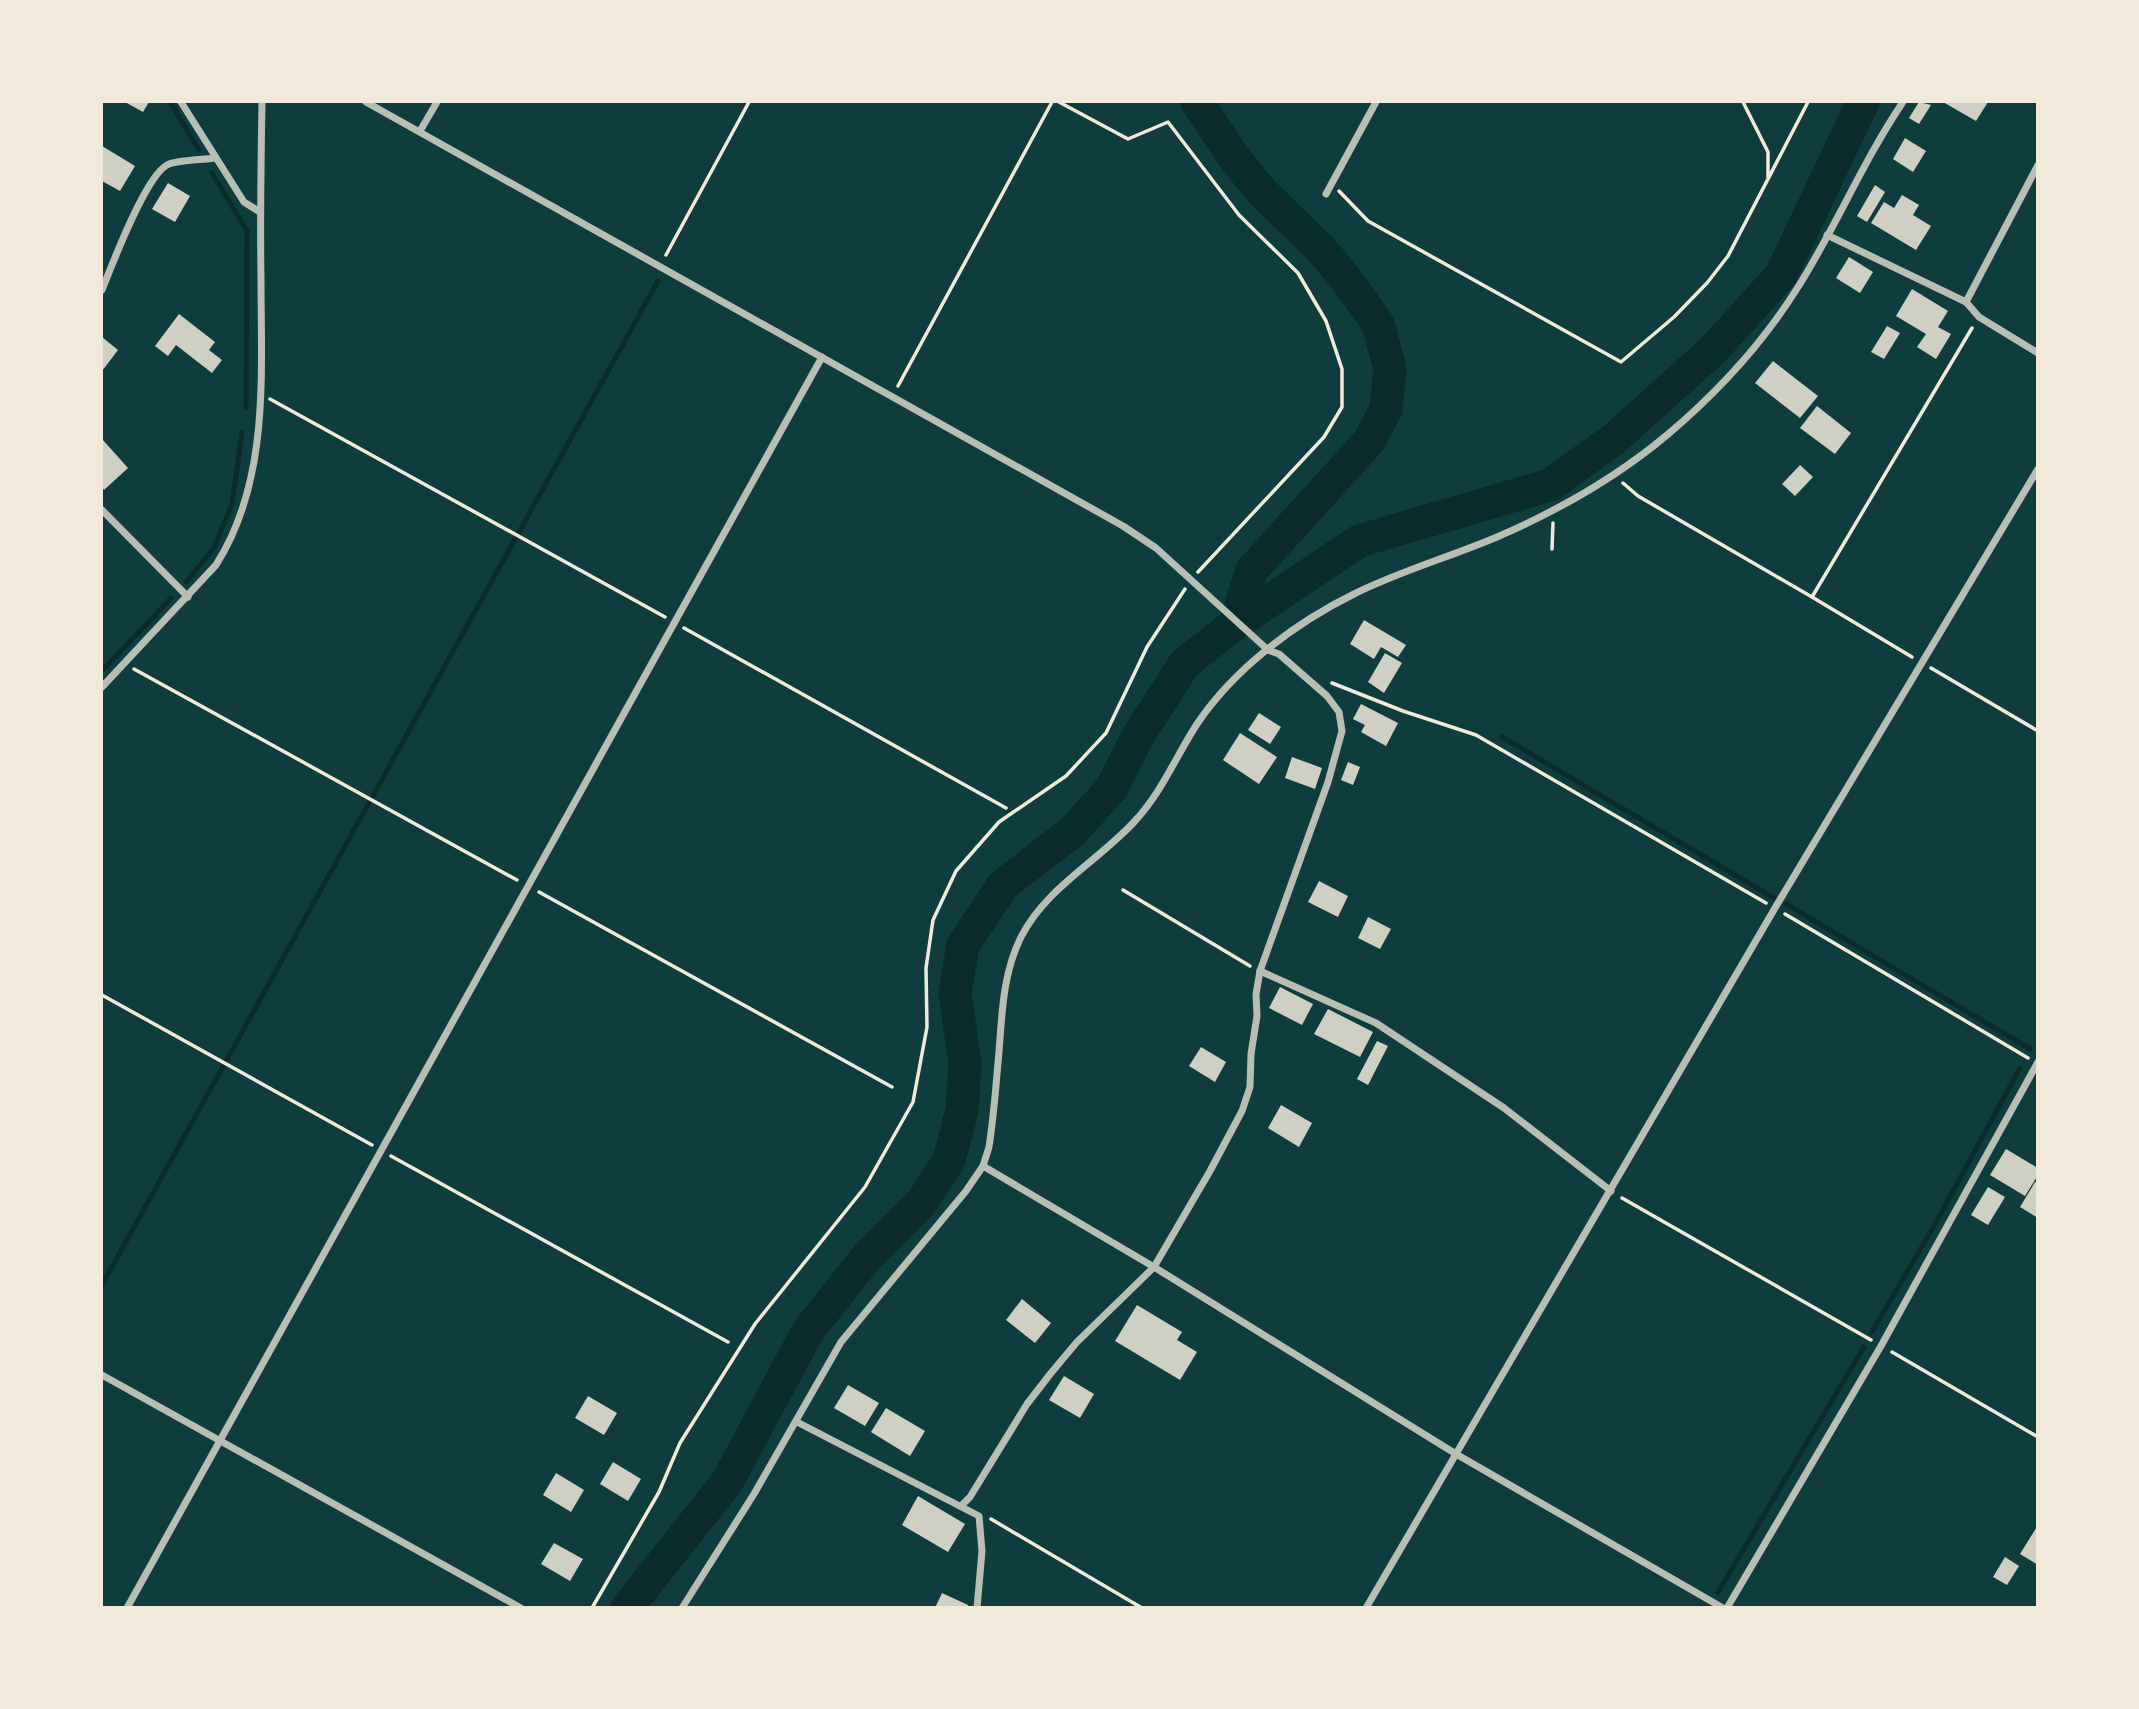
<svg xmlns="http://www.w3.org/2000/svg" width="2139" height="1709" font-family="'DM Sans',sans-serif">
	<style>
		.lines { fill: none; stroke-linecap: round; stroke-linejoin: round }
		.stream { stroke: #0a2a2b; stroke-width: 5 }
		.river { stroke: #0a2a2b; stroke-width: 33 }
		.building { fill: #cfcfc3 }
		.path { stroke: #f1e9da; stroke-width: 3.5 }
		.minor { stroke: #b8beb3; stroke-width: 7 }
	</style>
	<rect width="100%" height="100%" fill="#0f3d3e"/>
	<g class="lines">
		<!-- stream -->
		<g class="stream">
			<path d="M170,102L199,150"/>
			<path d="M212,173L247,231L246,407"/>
			<path d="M186,582L214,548L232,504L242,433"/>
			<path d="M102,671L171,598"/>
			<path d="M1502,737L1774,898"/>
			<path d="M1786,904L2030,1049"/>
			<path d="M102,1285L658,281"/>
			<path d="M1872,1332L1934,1226L2020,1068"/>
			<path d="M1718,1592L1864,1347"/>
		</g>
		<!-- river -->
		<g class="river">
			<path d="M1197,102L1233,156L1261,191L1321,249L1346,279L1378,324L1390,369L1386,409L1369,441L1252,570L1235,624"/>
			<path d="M627,1608L727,1482L808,1331L866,1258L922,1202L949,1160L962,1110L965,1064L955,993L963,945L1003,885L1072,832L1111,789L1138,736L1185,663L1235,624L1359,541L1550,485L1614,439L1713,350L1781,275L1863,102"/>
		</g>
	</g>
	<!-- building -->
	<g class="building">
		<path d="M125,102H149L143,112Z"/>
		<path d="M1919,102L1931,105L1919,124L1909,118Z"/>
		<path d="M1943,102H1988L1976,121Z"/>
		<path d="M1905,138L1926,151L1913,172L1893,159Z"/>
		<path d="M102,146L135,166L120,191L102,181Z"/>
		<path d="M168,183L190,196L175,222L152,209Z"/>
		<path d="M1875,185L1885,192L1867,222L1857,216Z"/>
		<path d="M1902,195L1919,205L1913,215L1931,226L1916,250L1871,223L1884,202L1894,208Z"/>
		<path d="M1849,257L1873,272L1860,293L1836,278Z"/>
		<path d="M1912,289L1948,311L1938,327L1951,334L1936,359L1917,347L1926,334L1896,316Z"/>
		<path d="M179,314L215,342L209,350L222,360L212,373L176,345L168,356L155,346Z"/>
		<path d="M1887,326L1900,333L1884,359L1871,352Z"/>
		<path d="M102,337L118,350L102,371Z"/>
		<path d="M1773,361L1818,396L1800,418L1755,383Z"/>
		<path d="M1817,406L1851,433L1835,454L1800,428Z"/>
		<path d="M102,439L128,468L104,490L102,487Z"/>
		<path d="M1800,465L1813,477L1795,496L1782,484Z"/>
		<path d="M1364,620L1406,645L1398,657L1381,647L1374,659L1350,644Z"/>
		<path d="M1385,653L1402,663L1384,693L1368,682Z"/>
		<path d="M1361,704L1398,723L1386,746L1361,732L1365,725L1353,719Z"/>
		<path d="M1259,713L1281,727L1270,744L1248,730Z"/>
		<path d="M1240,733L1277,757L1259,784L1223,760Z"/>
		<path d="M1292,757L1322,768L1315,789L1285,778Z"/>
		<path d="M1348,762L1360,767L1353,785L1341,780Z"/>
		<path d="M1319,881L1348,896L1338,917L1308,902Z"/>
		<path d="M1368,917L1391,929L1380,949L1358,938Z"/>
		<path d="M1280,987L1313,1004L1302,1025L1269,1008Z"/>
		<path d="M1328,1009L1373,1032L1360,1057L1314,1034Z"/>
		<path d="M1377,1041L1388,1046L1368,1085L1357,1079Z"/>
		<path d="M1201,1047L1226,1062L1215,1082L1189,1066Z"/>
		<path d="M1281,1105L1312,1123L1299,1147L1268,1128Z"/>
		<path d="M2006,1149L2038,1168V1175L2025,1196L1990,1175Z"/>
		<path d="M2035,1182L2038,1184V1218L2020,1207Z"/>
		<path d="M1988,1187L2005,1197L1988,1225L1971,1215Z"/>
		<path d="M1022,1299L1051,1323L1035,1343L1006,1320Z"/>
		<path d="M1137,1305L1182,1332L1177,1340L1197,1352L1180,1380L1115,1341Z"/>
		<path d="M1064,1376L1094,1394L1080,1418L1049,1400Z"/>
		<path d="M848,1385L879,1403L865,1426L834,1408Z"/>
		<path d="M588,1396L617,1413L604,1435L575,1418Z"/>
		<path d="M886,1408L925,1431L910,1456L871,1432Z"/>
		<path d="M613,1462L641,1479L628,1501L600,1484Z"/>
		<path d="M556,1473L584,1490L571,1512L543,1495Z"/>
		<path d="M918,1496L965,1524L948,1552L902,1525Z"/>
		<path d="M2038,1525V1565L2020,1554Z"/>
		<path d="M554,1543L583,1559L570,1581L541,1564Z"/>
		<path d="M2005,1557L2019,1566L2007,1585L1993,1577Z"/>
		<path d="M942,1593L968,1605L967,1608H935Z"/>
	</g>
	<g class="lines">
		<!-- path -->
		<g class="path">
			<path d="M1059,102L1128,139L1168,122L1239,215L1298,273L1326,321L1342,369V407L1324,437L1198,572"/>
			<path d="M1743,102L1768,152V177"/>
			<path d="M1339,191L1368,221L1621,362L1674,317L1707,283L1728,256L1808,102"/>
			<path d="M666,255L749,102"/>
			<path d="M898,386L1052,102"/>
			<path d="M270,399L665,617"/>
			<path d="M1623,483L1638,496L1812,597L1972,328"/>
			<path d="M1552,549L1553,523"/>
			<path d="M1812,597L1912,657"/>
			<path d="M684,628L1006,808"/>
			<path d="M1931,668L2038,731"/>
			<path d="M134,669L517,880"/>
			<path d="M1332,683L1403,711L1476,735L1766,903"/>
			<path d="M1123,890L1250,966"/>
			<path d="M539,892L892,1087"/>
			<path d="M1785,914L2028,1058"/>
			<path d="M102,995L372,1145"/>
			<path d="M391,1156L728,1342"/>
			<path d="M1622,1198L1871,1340"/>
			<path d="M1892,1352L2038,1437"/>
			<path d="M991,1519L1142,1608"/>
			<path d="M592,1608L659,1492L680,1443L755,1324L865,1187L913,1102L927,1027L926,968L933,920L956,871L999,822L1066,776L1106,733L1147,647L1185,589"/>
			<path d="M711,1608H714"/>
		</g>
		<!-- minor -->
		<g class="minor">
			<path d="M181,102L244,202L260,212"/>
			<path d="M366,102L1123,526L1156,548L1268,650L1279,654L1327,696L1339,712L1342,731L1328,782L1260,971L1256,994L1257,1016L1251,1054L1250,1087L1242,1111L1210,1171L1154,1267L1077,1342L1051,1373L1027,1404L970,1497L961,1506"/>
			<path d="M420,131L437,102"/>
			<path d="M2038,165L1966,302L1979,317L2038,353"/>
			<path d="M1326,194L1376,102"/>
			<path d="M1827,235L1966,302"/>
			<path d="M102,290C112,265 145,177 167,165C176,160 203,160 215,158"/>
			<path d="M102,510L188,597"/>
			<path d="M102,687L216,565C270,480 261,374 261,278C260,219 261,160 262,102"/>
			<path d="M1260,971L1376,1023L1504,1108L1611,1191"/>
			<path d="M983,1166L1154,1267L1456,1454L1723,1608"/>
			<path d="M102,1375L521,1608"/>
			<path d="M797,1422L979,1516L982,1551L977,1608"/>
			<path d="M127,1608L822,357"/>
			<path d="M682,1608L754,1494L841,1342L966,1191L983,1166L989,1147C994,1115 996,1084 999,1052C1002,1013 1003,973 1021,937C1046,888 1097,862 1134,822C1162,792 1175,758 1197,724C1234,669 1295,623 1354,594C1400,571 1450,557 1497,537C1557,511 1617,477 1667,435C1718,392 1763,343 1798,287C1836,227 1863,161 1903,102"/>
			<path d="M1366,1608L1775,908L2038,469"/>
			<path d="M1727,1608L1881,1346L2038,1062"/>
		</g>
	</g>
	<!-- border -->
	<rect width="2139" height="1709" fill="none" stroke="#f1e9da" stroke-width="206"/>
</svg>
